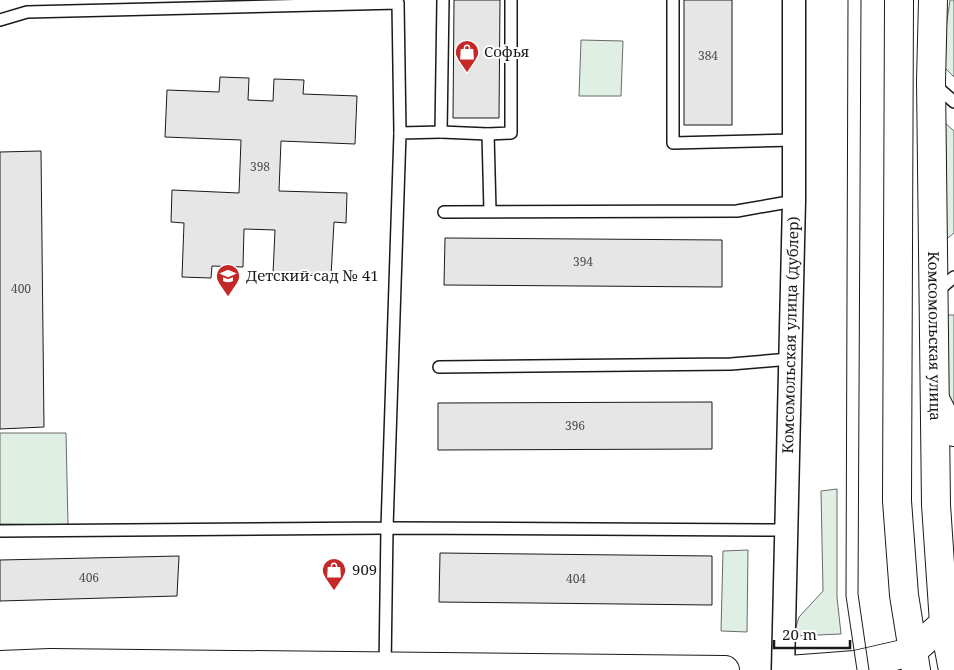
<svg xmlns="http://www.w3.org/2000/svg" width="954" height="670" font-family="'Noto Serif',serif">
	<style>
		.green { fill: #e0efe3; stroke: #6a6a6a }
		.building { fill: #e6e6e6; stroke: #1a1a1a }
		.lines { fill: none; stroke-linecap: round; stroke-linejoin: round }
		.service-casing { stroke: #1a1a1a; stroke-width: 14 }
		.minor-casing { stroke: #1a1a1a; stroke-width: 25 }
		.tertiary-casing { stroke: #1a1a1a; stroke-width: 30 }
		.primary-casing { stroke: #1a1a1a; stroke-width: 30 }
		.service { stroke: #fff; stroke-width: 11 }
		.minor { stroke: #fff; stroke-width: 22 }
		.tertiary { stroke: #fff; stroke-width: 28 }
		.primary { stroke: #fff; stroke-width: 28 }
		.tram { stroke: #1a1a1a; stroke-width: 1 }
		.labels { text-anchor: middle; stroke-width: 4; stroke-linejoin: round; paint-order: stroke }
		.number-label { font-size: 12px; fill: #4d4d4d }
		.poi-label { font-size: 15px; fill: #1a1a1a; stroke: #fff; text-anchor: start }
		.street-label { font-size: 15px; fill: #1a1a1a; stroke: #fff }
	</style>
	<rect width="100%" height="100%" fill="#fff"/>
	<!-- green -->
	<g class="green">
		<path d="M950,0H954V77L945,68V35Z"/>
		<path d="M581,40L623,41L621,96H579Z"/>
		<path d="M943,121L954,131V233L944,241Z"/>
		<path d="M946,315H954V416L947,401Z"/>
		<path d="M0,433H66L68,525L0,524Z"/>
		<path d="M837,489V597L841,634L793,636L799,617L823,591L821,491Z"/>
		<path d="M748,550L747,632L721,631L723,551Z"/>
	</g>
	<!-- building -->
	<g class="building">
		<path d="M454,0H500L499,118H453Z"/>
		<rect x="684" y="0" width="48" height="125"/>
		<path d="M220,77L249,78L248,100L273,101L274,79L304,80L303,94L357,96L355,144L281,141L279,191L347,193L346,223L334,222L331,276L273,274L275,230L244,229L243,267L212,266L211,278L182,277L184,223L171,222L172,190L239,193L241,140L165,137L167,90L219,92Z"/>
		<path d="M41,151L44,427L0,429V152Z"/>
		<path d="M445,238L722,240V287L444,285Z"/>
		<path d="M712,402V449L438,450V403Z"/>
		<path d="M440,553L712,556V605L439,602Z"/>
		<path d="M179,556L177,596L0,601V560Z"/>
	</g>
	<g class="lines">
		<!-- service casing -->
		<g class="service-casing">
			<g id="service">
				<path d="M673,0V143L793,140"/>
				<path d="M0,20L27,12L398,3L400,133"/>
				<path d="M935,85L954,102"/>
				<path d="M441,132L488,134L511,133V0"/>
				<path d="M488,134L490,211"/>
				<path d="M444,212L737,211L794,201"/>
				<path d="M935,293L954,277"/>
				<path d="M439,367L731,364L790,359"/>
				<path d="M0,531L387,528L400,133L441,132L443,0"/>
				<path d="M385,668L387,528L786,530"/>
			</g>
		</g>
		<!-- minor casing -->
		<g class="minor-casing">
			<g id="minor">
				<path id="s1" d="M783,670L794,201V0"/>
			</g>
		</g>
		<!-- tertiary casing -->
		<g class="tertiary-casing">
			<g id="tertiary">
				<path d="M936,401L945,419L954,432"/>
				<path d="M0,665L50,663L725,670"/>
				<path d="M789,670L855,665L912,652L944,623L949,603"/>
			</g>
		</g>
		<!-- primary casing -->
		<g class="primary-casing">
			<g id="primary">
				<path d="M899,0L897,501L904,595L916,670"/>
				<path id="s2" d="M933,0L931,81L936,505L944,623L953,670"/>
			</g>
		</g>
		<!-- service -->
		<use href="#service" class="service"/>
		<!-- minor -->
		<use href="#minor" class="minor"/>
		<!-- tertiary -->
		<use href="#tertiary" class="tertiary"/>
		<!-- primary -->
		<use href="#primary" class="primary"/>
		<!-- tram -->
		<g class="tram">
			<path d="M848,0L846,596L857,670"/>
			<path d="M861,0L858,594L869,670"/>
		</g>
	</g>
	<!-- icons -->
	<defs>
		<g id="shop-pin" transform="scale(1.25)"><path d="M0 17L-7.5 6A9.5 9.5 0 1 1 7.5 6Z" fill="#c62828" stroke="#fff"/><path d="M-5-2.5h2.3a2.7 3.5 0 0 1 5.4 0H5L5.5 6h-11ZM-1.5-2.5h3a1.5 2.3 0 0 0-3 0Z" fill="#fff"/></g>
		<g id="school-pin" transform="scale(1.25)"><path d="M0 17L-7.5 6A9.5 9.5 0 1 1 7.5 6Z" fill="#c62828" stroke="#fff"/><path d="M0-5L7-2L0 1L-7-2ZM-4 1L0 2.5L4 1V4Q0 6-4 4Z" fill="#fff"/></g>
	</defs>
	<g fill-rule="evenodd">
		<use href="#shop-pin" x="467" y="52"/>
		<use href="#school-pin" x="228" y="276"/>
		<use href="#shop-pin" x="334" y="570"/>
	</g>
	<g class="labels">
		<!-- number labels -->
		<g class="number-label">
			<text x="708" y="60">384</text>
			<text x="260" y="171">398</text>
			<text x="583" y="266">394</text>
			<text x="21" y="293">400</text>
			<text x="575" y="430">396</text>
			<text x="89" y="582">406</text>
			<text x="576" y="583">404</text>
		</g>
		<!-- poi labels -->
		<g class="poi-label">
			<text x="484" y="57">Софья</text>
			<text x="246" y="281">Детский сад № 41</text>
			<text x="352" y="575">909</text>
		</g>
		<!-- street labels -->
		<g class="street-label">
			<text dy="5" stroke="none"><textPath href="#s1" startOffset="335">Комсомольская улица (дублер)</textPath></text>
			<text dy="5" stroke="none"><textPath href="#s2" startOffset="336">Комсомольская улица</textPath></text>
		</g>
	</g>
	<!-- scale -->
	<path d="M774 640v8h76v-8" fill="none" stroke="#1a1a1a" stroke-width="2.5"/>
	<text x="782" y="640" font-size="15" fill="#1a1a1a" stroke="#ffffff" stroke-width="4" paint-order="stroke">20 m</text>
</svg>
